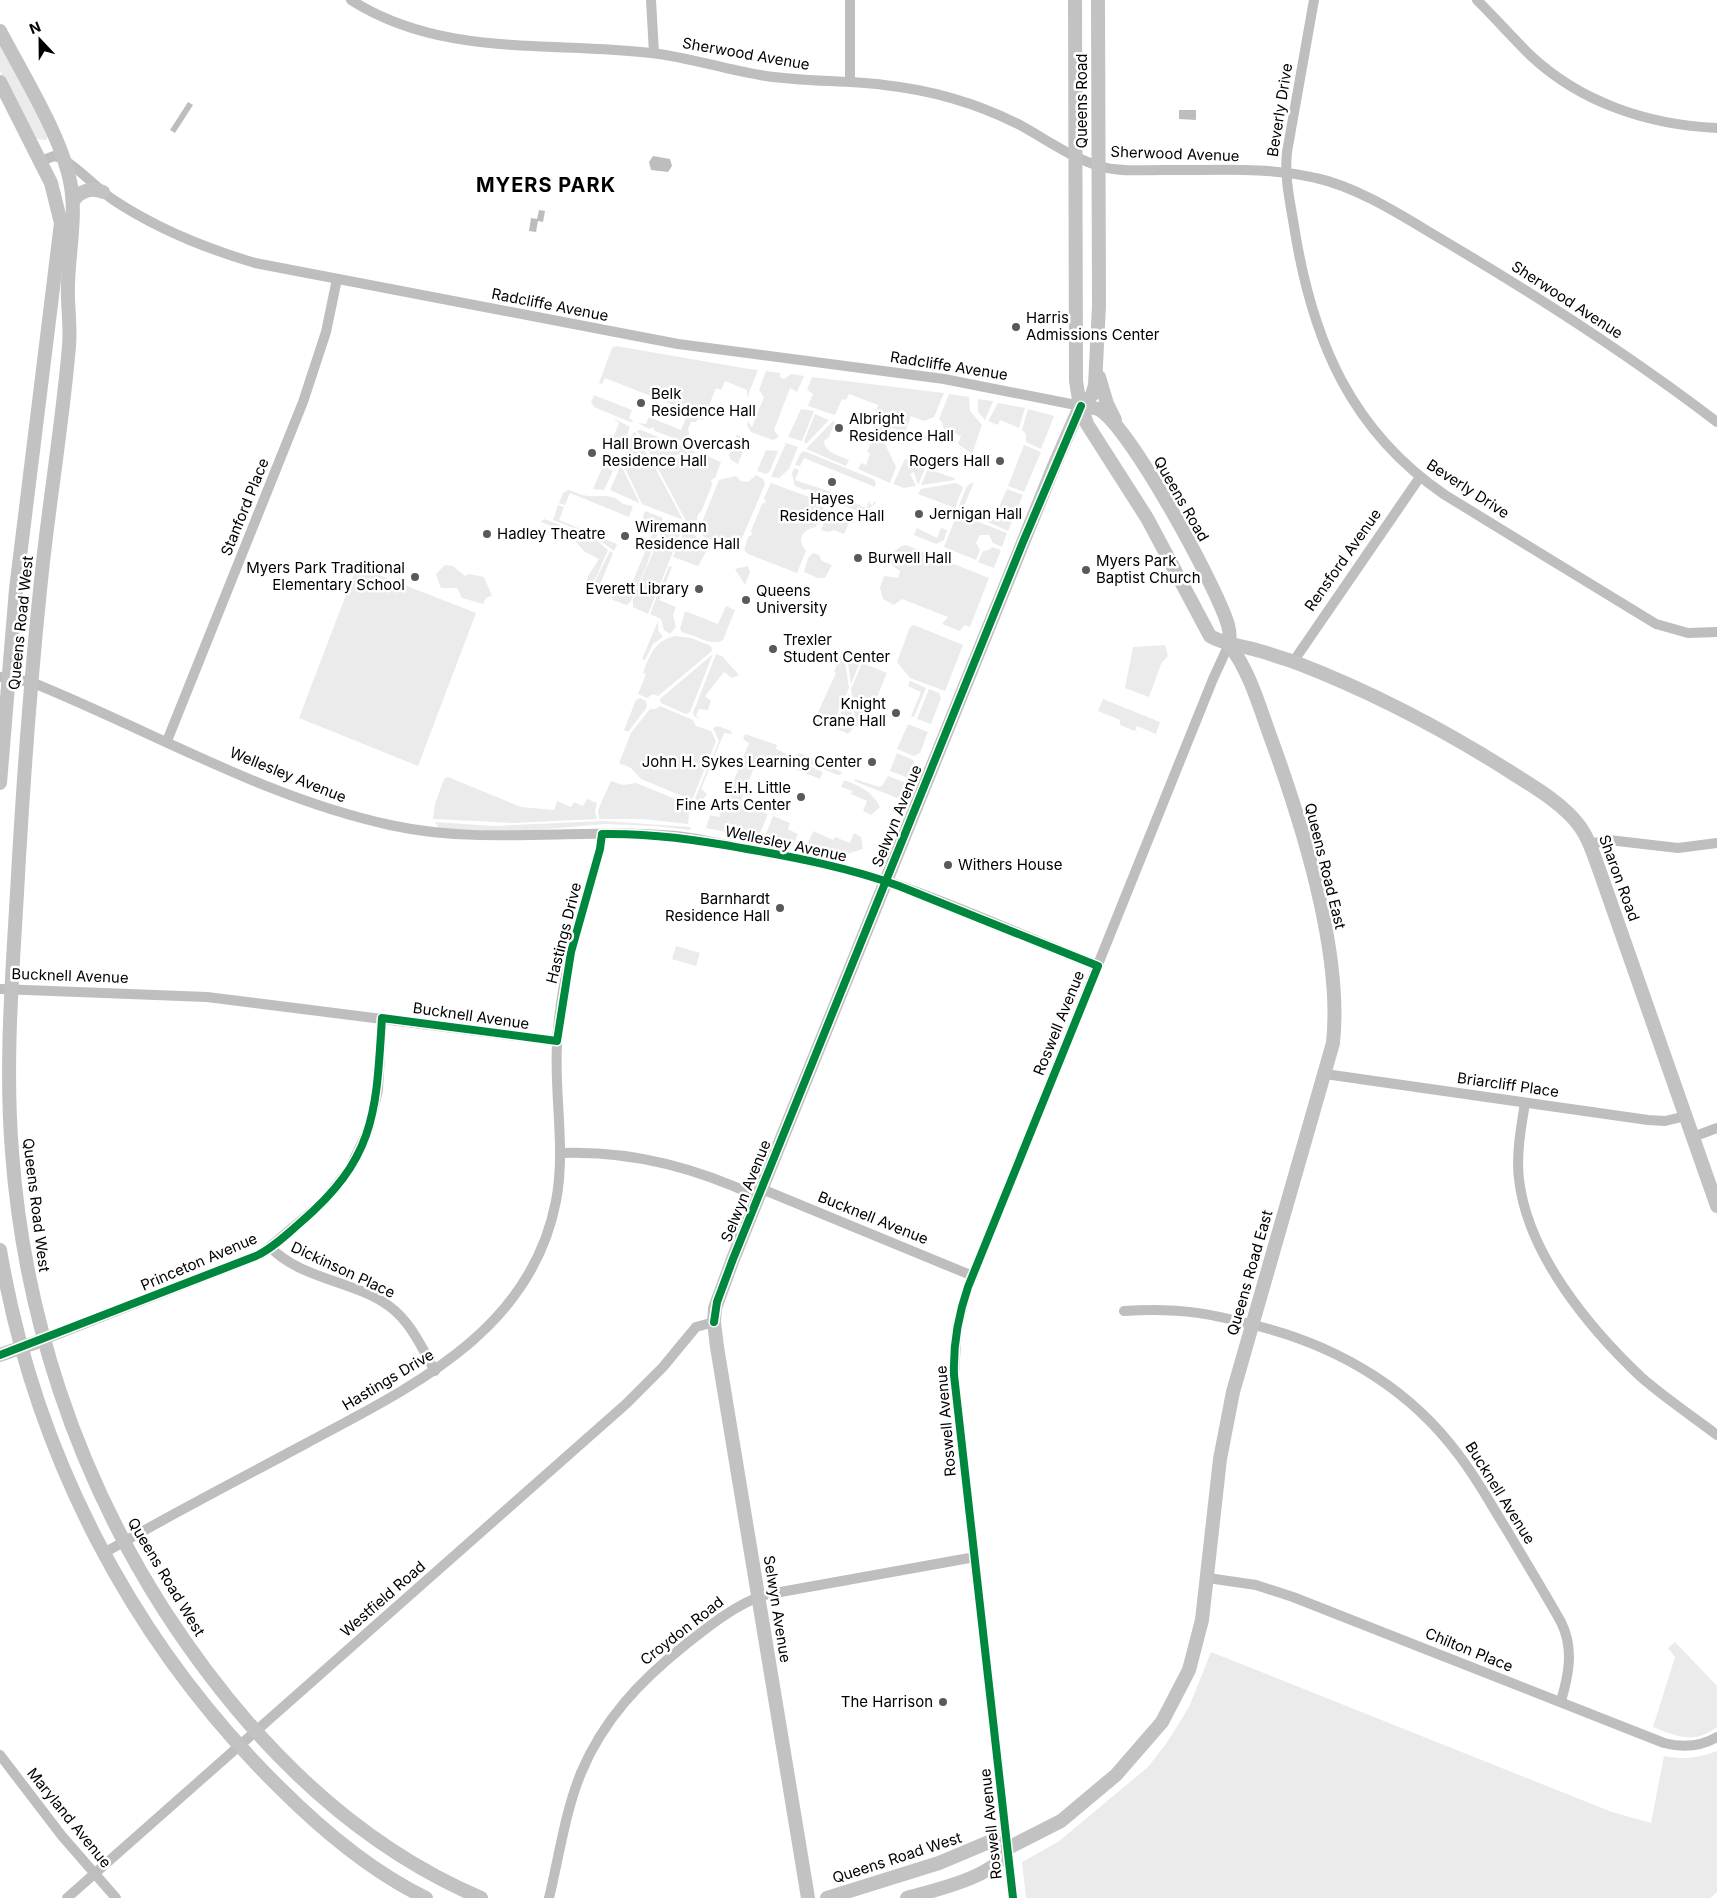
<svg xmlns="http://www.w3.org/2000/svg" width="1717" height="1898" font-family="Inter,sans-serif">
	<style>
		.green { fill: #ebebeb }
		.water { fill: #bdbdbd }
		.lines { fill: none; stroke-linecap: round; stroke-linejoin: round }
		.street { stroke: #bebebe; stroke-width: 10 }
		.secondary { stroke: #c2c2c2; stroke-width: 14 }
		.cycleway-casing { stroke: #fff; stroke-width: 11 }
		.cycleway { stroke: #00873e; stroke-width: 8 }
		.poi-dot { fill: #595959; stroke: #fff; stroke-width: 2 }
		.labels { text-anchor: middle; stroke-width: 5; stroke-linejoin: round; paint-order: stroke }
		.street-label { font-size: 15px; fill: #000; stroke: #fff }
		.poi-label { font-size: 15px; fill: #000; stroke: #fff; text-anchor: start }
		.district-label { font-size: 20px; font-weight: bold; letter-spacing: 1px; fill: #000; stroke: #fff }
	</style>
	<rect width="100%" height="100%" fill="#fff"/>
	<!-- green -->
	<g class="green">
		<path d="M0,41L49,135L46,140L37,139L32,134L0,71Z"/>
		<path d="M616,346L749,369L758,370L747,398V390L725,381L721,390L716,388L703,420L698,419L696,422H691L688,429L689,434L684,442L655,431L653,427L649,429L638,423L646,424L649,417L681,430L686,418L683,417L686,410L605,378L602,384L599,383L612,348Z"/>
		<path d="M766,371L780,373V377L784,379L791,374L804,376L797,392L790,388L774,430L779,437L773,440L751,432L747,426L748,421L752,427L764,397L759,390Z"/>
		<path d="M812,377L944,393L934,417L924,421L911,416L905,432L892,428L888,431L884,442L896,467L890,483L858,469L861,463L866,465L870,453L867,452L881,417L876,412L878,405L849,394L846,400L842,399L835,415L808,406L813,394L807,390Z"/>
		<path d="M949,394L969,397L970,411L982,425L972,454L958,444L961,436L944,429L942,422L939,419Z"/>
		<path d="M594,395L632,410L629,418L634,421L630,422L594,407L591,402Z"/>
		<path d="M978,399L993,401L985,420L978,412Z"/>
		<path d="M998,403L1025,408L1019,428L1000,420L998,425L988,421Z"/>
		<path d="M801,409L814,411L802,441L788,437Z"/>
		<path d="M1028,409L1054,416L1041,449L1026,442V434L1022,430Z"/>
		<path d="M815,414L829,420L806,444L804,441Z"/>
		<path d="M613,418L630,427L623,447H619L617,450L610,446L619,423Z"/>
		<path d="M833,421L835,422L829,437L824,441C825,453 838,455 849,460L846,466L806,449Z"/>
		<path d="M637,430H641L697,453L652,457Z"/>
		<path d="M635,432L649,458L623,460L633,433Z"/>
		<path d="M737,434L747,442L738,464L731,460L729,455Z"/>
		<path d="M786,443L798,447L789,469L779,478L771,477Z"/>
		<path d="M1024,445L1041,452L1024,492L1008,486Z"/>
		<path d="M766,450L778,451L770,471L766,474L757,471Z"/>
		<path d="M804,451L873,479L876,483L875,487L804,458L800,466L795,465L800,454Z"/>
		<path d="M705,455L721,462L715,478L711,480L712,485L701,512L698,514L696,524L694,525L686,521L654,461Z"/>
		<path d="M905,459L925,468L918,485L914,472L910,474L916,486L904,488L893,484Z"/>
		<path d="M649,461L652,462L683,520L642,504L623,464Z"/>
		<path d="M621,465L639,502V503L610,490Z"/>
		<path d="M603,466L613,471L604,490L593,489Z"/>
		<path d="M794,468L799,470L795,480L831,492L828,499L811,493L809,489L805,490L795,486L792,474Z"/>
		<path d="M928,469L954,478L955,480L921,485Z"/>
		<path d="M756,475L763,479L765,484L738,548C727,551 726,543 720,538L711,540L703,536L700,527L719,480L736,476L741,481L748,482Z"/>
		<path d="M974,482L963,508L978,514L976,518L958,508L967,486Z"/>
		<path d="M771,483L825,503L816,527C802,529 796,540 806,551L797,573L748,554L744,550L748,537L752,535L751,531L762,504L766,502L764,498Z"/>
		<path d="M956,483L963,487L955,508L918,494L921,489Z"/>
		<path d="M1007,489L1023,495L1008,531L979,518L980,515L993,520Z"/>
		<path d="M568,490C575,492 582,496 589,496C604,497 611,493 623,504L633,506L629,517L570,493L565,505L559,503L563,493Z"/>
		<path d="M833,493L866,508L870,500V504L873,505L874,501L876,503L863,513L832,501Z"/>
		<path d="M558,505L564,507L559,520L617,544L614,551L594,536L553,520Z"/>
		<path d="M829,508L848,517L849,523L844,534L834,530L828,532L821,530Z"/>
		<path d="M645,511L663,518L646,567L630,603L626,605L613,600L611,596L614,588L628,593L655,528L641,522Z"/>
		<path d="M957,514L964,516L966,521L974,520L1007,533L1002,547L993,543L989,535H980L976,543L980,550L976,560L944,547Z"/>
		<path d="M544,519L594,538L608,550L597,575L589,588H585L588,576L599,559L585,552L567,532L541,522Z"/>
		<path d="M667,520L683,527L648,614L633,607V599Z"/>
		<path d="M686,527C696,532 698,544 707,550L698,566L673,557Z"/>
		<path d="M917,528L937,538L941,528L947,530L944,540L936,544L914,535Z"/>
		<path d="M906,545L989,578L970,627L964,625L960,631L942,624L948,617L902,599L894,605L883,599L880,588L884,576L898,578L900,571L889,563C892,554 896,547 906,545Z"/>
		<path d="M992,547L1001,550L994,568L978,562L983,551L989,550Z"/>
		<path d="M610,551L613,553L601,582L612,587L607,596L591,589Z"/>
		<path d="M813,553L819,555L822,561L832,565L825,578H818L804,572L808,558Z"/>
		<path d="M445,565L453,566L465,576L469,574L484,577L492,596L486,598L483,604L462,598L457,588H441L436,574Z"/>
		<path d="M357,566L376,570L379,575L476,613L418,766L299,718Z"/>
		<path d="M669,566L672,567L659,600L676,607L673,615L676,627L670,634L664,630L661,619L650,614Z"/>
		<path d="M748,566L750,572L745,585L735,569Z"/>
		<path d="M726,606L735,610L723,640C711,647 697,635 683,633L680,629L685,611L718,624Z"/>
		<path d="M658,621V630L663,637L653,644L645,660L642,659Z"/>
		<path d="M914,625L963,645L945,691L910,678L897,662L910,627Z"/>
		<path d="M675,636L691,638L711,646L712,651L658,696L653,694L647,698L638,694L646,674L643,673C650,655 654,641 675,636Z"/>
		<path d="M1165,645L1168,656L1161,664L1149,697L1125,688L1133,647Z"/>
		<path d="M713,654L690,712L686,714L661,703L660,699Z"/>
		<path d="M716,654L722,656L739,675L732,678L724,672L705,696L711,701L708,710L699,709L696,716L702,720L695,717L693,713Z"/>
		<path d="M841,654L844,655L849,688L831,728L814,721L836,673L834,672Z"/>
		<path d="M847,656L860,662L851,684Z"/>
		<path d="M862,663L887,673L865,726H856L851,689Z"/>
		<path d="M910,681L926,688L914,717L911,716L921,692L908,686Z"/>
		<path d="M929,689L939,693L941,698L931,724L917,719Z"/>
		<path d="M849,693L854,727L848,734L835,728Z"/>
		<path d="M640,698L646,701L647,707L628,732L624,730L636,700Z"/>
		<path d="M1103,699L1160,722L1156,734L1137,726L1135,731L1120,725V720L1098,711Z"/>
		<path d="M660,706L693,720L696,726L711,731L716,741L692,800L641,779L631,768L619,763L631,733L650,709H656Z"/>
		<path d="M908,724L928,732L920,753L914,756L897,749Z"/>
		<path d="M718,726L731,731L732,734L724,733L701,789L707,794L702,801H694L719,741L713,728Z"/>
		<path d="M745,734L777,745L776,749C792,756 806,765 823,772L820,779L759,755L740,803L768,814L758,838L706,828L710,815L719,817L749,743L743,739Z"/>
		<path d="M799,753L842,772L841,774L838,775L800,760L797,754Z"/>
		<path d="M897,753L913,760L915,765L909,778L890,771Z"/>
		<path d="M888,776L907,783L900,797L897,798L854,781L855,779L879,787L883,785Z"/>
		<path d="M448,777L521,807L554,810L557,801L571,807L574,802L583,806L587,799L597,803L595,811L597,819L514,823L433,819L435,804L444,779Z"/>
		<path d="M844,780C860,786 872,791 880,807L871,815L863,811L867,801L851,794L852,791L841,787Z"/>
		<path d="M611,781L623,785L636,783L690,805L688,824L642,819H599L598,810Z"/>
		<path d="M773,816L790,823L788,829L798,834L793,846L764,839Z"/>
		<path d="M604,821L691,827L690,830L654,826L606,824L523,831L439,829L435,822L494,826Z"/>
		<path d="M813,831L833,840L835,837L850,843L854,833L861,837L863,849L844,855L806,848Z"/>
		<path d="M676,946L700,953L696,966L672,959Z"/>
		<path d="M1675,1642L1717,1686V1727C1695,1744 1677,1737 1653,1727L1675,1657L1668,1648Z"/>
		<path d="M1211,1652L1612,1812L1651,1823L1664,1756C1684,1760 1698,1758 1717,1751V1892L1710,1898H1026L1022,1862L1058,1842L1148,1767L1166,1744L1189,1707Z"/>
	</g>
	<!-- water -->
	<g class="water">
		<path d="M188,102L193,105L175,133L170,130Z"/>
		<path d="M1179,110H1196V120L1179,119Z"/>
		<path d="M653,156L670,159L672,166L668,172L651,170L649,162Z"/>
		<path d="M539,210L545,211L543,222L538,221L536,232L529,231L531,218L537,219Z"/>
	</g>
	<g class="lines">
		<!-- street -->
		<g class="street">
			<path d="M351,0C442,58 549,41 651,53C688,57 723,69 760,75C801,82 843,80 884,85C931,90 976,103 1018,124C1046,139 1072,159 1103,167C1122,172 1142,170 1162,170C1212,171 1266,166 1316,178C1358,187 1404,217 1441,239C1536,295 1629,355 1717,422"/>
			<path d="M651,0L654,53"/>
			<path d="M1314,0L1287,152C1284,179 1291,206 1295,232C1313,341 1351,431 1445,495L1656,624L1688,633L1717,632"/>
			<path d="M1477,0C1495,18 1512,37 1530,55C1581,103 1649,125 1717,128"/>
			<path d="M850,82V0"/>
			<path d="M41,161L54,156L61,158C79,168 94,186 112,199C157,229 204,248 255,263L678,344L944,379L1081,406"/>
			<path d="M1293,662L1420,477"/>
			<path d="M0,677L31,682C150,730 265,798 390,825C485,846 580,827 676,836C696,838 716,843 737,847C790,856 844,867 895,884C964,908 1031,939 1098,966"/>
			<path d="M167,741L303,402L326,332L337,279"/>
			<path d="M1590,844L1609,840L1678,848L1717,843"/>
			<path d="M0,989L207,997L557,1041"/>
			<path d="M1325,1074L1648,1120L1665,1121L1686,1116"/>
			<path d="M1525,1103C1521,1128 1516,1154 1519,1179C1527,1253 1589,1328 1641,1377C1665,1398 1692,1416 1717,1435"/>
			<path d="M1693,1137L1717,1128"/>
			<path d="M560,1153C631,1150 695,1167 758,1197"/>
			<path d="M762,1189L973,1276"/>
			<path d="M270,1247C302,1280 353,1280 389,1306C411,1322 422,1348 435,1371"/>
			<path d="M1124,1311C1181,1307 1214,1314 1269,1329C1344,1350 1411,1391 1458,1454C1476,1477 1490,1503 1505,1527C1524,1559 1543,1590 1561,1622C1574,1648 1569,1674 1561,1701"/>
			<path d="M43,1340L261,1254L323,1202L350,1168L369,1128L378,1090L382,1018"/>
			<path d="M104,1553C170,1515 238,1480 305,1444C411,1387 531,1332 556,1201C566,1149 554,1096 557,1044C560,976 582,913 600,849L602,834"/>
			<path d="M1208,1578L1256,1585L1293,1597L1664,1743C1683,1748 1700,1747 1717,1737"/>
			<path d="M0,1755L62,1836L116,1898"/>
			<path d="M67,1898L626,1404L663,1367L696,1327L714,1322"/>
			<path d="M549,1898C559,1857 565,1812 581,1773C603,1720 640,1681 685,1645C709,1626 735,1605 764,1595L975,1557"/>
			<path d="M1013,1898L954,1375L957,1327L968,1287L1213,679L1229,644"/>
		</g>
		<!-- secondary -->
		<g class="secondary">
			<path d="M1075,0L1076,381L1079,400L1087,424L1147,518L1210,636C1223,644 1238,645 1253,649C1268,653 1282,658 1297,663C1372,692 1441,728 1509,771C1532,786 1561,802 1578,824C1589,838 1594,856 1600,872L1717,1206"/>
			<path d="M0,31C23,75 60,134 70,181C77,215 69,249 68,284C67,305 71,325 69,346C63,418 51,490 43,562C31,672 23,783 17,893C12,979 5,1066 12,1152C24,1315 76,1472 164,1610C243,1732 345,1840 481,1898"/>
			<path d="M0,82L51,183L61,223L16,589L0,783"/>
			<path d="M73,202C78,191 92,187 103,192"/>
			<path d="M1099,377L1107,404L1115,420"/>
			<path d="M1081,406C1087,407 1094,407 1100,410C1131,429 1217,587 1228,625C1230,632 1230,637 1229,644"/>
			<path d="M0,1250C34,1453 132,1642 279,1787C322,1830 370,1871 426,1898"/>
			<path d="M0,1355L43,1340"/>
			<path d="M1008,1848L1061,1821L1116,1775L1162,1722L1189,1670L1202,1620L1220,1459L1233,1392L1333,1043C1343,950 1301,820 1269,733C1258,702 1249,671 1229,644"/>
			<path d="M808,1898L717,1347L714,1322L715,1308L733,1259L1054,466L1078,411L1092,395L1095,385L1099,306L1098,0"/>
			<path d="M827,1898L939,1863L989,1842L1000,1843L1008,1848"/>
			<path d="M907,1898C934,1890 998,1877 1008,1848"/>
		</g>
		<!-- cycleway casing -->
		<g class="cycleway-casing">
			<g id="cycleway">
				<path d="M714,1322L717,1302L733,1259L1023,542L1081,406"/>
				<path d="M0,1355L256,1256C273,1248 287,1234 301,1222C377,1157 376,1110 382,1018L557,1041L571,952L600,849L602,834C652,833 698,840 747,849C798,858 850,868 899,886L1098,966L968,1287C958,1316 953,1345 954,1375L1013,1898"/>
			</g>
		</g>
		<!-- cycleway -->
		<use href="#cycleway" class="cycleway"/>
	</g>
	<!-- markers -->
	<g class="poi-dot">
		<circle cx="1016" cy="327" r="5"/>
		<circle cx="641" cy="403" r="5"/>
		<circle cx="839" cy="428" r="5"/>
		<circle cx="592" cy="453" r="5"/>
		<circle cx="1000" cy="461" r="5"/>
		<circle cx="832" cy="482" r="5"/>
		<circle cx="919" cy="514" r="5"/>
		<circle cx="487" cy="534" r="5"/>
		<circle cx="625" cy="536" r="5"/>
		<circle cx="858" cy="558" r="5"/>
		<circle cx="1086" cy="570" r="5"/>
		<circle cx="415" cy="577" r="5"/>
		<circle cx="699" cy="589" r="5"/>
		<circle cx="746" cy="600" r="5"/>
		<circle cx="773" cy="649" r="5"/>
		<circle cx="896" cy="713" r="5"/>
		<circle cx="872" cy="762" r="5"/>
		<circle cx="801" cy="797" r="5"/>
		<circle cx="948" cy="865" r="5"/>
		<circle cx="780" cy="908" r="5"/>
		<circle cx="943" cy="1702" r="5"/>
	</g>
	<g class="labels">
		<!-- street labels -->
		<g class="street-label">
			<text transform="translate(746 54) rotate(10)" y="5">Sherwood Avenue</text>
			<text transform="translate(1082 101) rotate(-90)" y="5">Queens Road</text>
			<text transform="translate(1280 110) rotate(-81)" y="5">Beverly Drive</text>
			<text transform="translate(1175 154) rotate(2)" y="5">Sherwood Avenue</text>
			<text transform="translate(1567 300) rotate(33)" y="5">Sherwood Avenue</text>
			<text transform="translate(550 305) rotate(11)" y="5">Radcliffe Avenue</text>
			<text transform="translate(949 366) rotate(9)" y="5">Radcliffe Avenue</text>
			<text transform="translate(1468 489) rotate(33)" y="5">Beverly Drive</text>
			<text transform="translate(1181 499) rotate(60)" y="5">Queens Road</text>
			<text transform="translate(245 507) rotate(-68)" y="5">Stanford Place</text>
			<text transform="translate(1343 560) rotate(-55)" y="5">Rensford Avenue</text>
			<text transform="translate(21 623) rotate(-84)" y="5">Queens Road West</text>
			<text transform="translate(288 775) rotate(22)" y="5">Wellesley Avenue</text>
			<text transform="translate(897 816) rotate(-68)" y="5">Selwyn Avenue</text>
			<text transform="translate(786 844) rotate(12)" y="5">Wellesley Avenue</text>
			<text transform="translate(1325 866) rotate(76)" y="5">Queens Road East</text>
			<text transform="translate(1619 878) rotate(70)" y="5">Sharon Road</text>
			<text transform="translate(564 933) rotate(-76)" y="5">Hastings Drive</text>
			<text transform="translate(70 976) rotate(2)" y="5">Bucknell Avenue</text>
			<text transform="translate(471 1016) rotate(8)" y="5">Bucknell Avenue</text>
			<text transform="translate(1059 1023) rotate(-68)" y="5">Roswell Avenue</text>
			<text transform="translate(1508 1085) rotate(8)" y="5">Briarcliff Place</text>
			<text transform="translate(746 1191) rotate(-68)" y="5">Selwyn Avenue</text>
			<text transform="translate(36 1205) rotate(83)" y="5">Queens Road West</text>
			<text transform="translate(873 1218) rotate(22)" y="5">Bucknell Avenue</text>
			<text transform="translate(199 1262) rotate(-23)" y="5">Princeton Avenue</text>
			<text transform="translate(343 1270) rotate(25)" y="5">Dickinson Place</text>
			<text transform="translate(1250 1273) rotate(-74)" y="5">Queens Road East</text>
			<text transform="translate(388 1380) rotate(-31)" y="5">Hastings Drive</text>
			<text transform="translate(946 1421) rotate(-95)" y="5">Roswell Avenue</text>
			<text transform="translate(1500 1493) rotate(58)" y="5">Bucknell Avenue</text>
			<text transform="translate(166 1577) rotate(59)" y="5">Queens Road West</text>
			<text transform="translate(383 1599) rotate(-41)" y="5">Westfield Road</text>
			<text transform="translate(777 1609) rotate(81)" y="5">Selwyn Avenue</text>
			<text transform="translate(682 1631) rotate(-38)" y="5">Croydon Road</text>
			<text transform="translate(1469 1650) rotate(22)" y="5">Chilton Place</text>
			<text transform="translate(69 1818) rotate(51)" y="5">Maryland Avenue</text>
			<text transform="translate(991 1824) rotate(-96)" y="5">Roswell Avenue</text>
			<text transform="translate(897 1858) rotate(-18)" y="5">Queens Road West</text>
		</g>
		<!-- poi labels -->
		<g class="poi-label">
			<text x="1026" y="323">Harris<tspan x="1026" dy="17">Admissions Center</tspan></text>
			<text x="651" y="399">Belk<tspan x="651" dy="17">Residence Hall</tspan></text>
			<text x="849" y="424">Albright<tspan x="849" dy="17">Residence Hall</tspan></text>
			<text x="602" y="449">Hall Brown Overcash<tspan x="602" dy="17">Residence Hall</tspan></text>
			<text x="990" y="466" text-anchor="end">Rogers Hall</text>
			<text x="832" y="504" text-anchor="middle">Hayes<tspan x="832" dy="17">Residence Hall</tspan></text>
			<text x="929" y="519">Jernigan Hall</text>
			<text x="635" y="532">Wiremann<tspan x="635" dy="17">Residence Hall</tspan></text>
			<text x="497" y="539">Hadley Theatre</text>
			<text x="868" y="563">Burwell Hall</text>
			<text x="1096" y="566">Myers Park<tspan x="1096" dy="17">Baptist Church</tspan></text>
			<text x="405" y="573" text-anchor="end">Myers Park Traditional<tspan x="405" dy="17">Elementary School</tspan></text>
			<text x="689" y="594" text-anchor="end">Everett Library</text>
			<text x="756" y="596">Queens<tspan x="756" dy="17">University</tspan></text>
			<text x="783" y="645">Trexler<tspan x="783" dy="17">Student Center</tspan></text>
			<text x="886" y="709" text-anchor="end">Knight<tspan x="886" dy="17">Crane Hall</tspan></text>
			<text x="862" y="767" text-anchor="end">John H. Sykes Learning Center</text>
			<text x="791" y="793" text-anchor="end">E.H. Little<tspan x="791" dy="17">Fine Arts Center</tspan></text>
			<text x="958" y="870">Withers House</text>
			<text x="770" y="904" text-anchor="end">Barnhardt<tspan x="770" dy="17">Residence Hall</tspan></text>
			<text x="933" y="1707" text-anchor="end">The Harrison</text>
		</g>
		<!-- district labels -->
		<g class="district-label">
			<text x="546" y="192">MYERS PARK</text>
		</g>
	</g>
	<!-- north arrow -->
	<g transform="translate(40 40) rotate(338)" stroke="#ffffff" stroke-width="4" paint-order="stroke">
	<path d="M0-4L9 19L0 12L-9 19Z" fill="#000000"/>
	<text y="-8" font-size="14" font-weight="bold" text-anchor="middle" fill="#000000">N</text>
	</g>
</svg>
